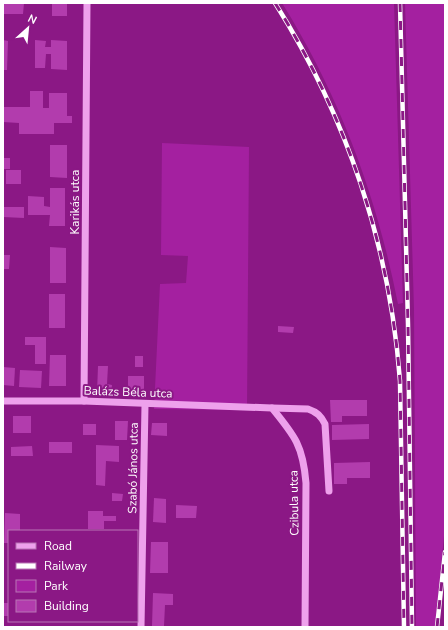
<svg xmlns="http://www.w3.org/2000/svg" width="448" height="630" font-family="'Nunito Sans',sans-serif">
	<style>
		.green { fill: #a420a0 }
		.building { fill: #b23cad }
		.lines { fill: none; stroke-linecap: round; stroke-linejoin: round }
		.minor { stroke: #eea1ec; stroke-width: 7 }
		.rail-casing { stroke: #fff; stroke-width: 4.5 }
		.rail { stroke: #8b1885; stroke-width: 3; stroke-dasharray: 9; stroke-linecap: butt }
		.labels { text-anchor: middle; stroke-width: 4; stroke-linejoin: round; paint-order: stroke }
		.street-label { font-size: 12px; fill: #fff; stroke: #8b1885 }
	</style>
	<rect width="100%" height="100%" fill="#8b1885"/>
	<!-- green -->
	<g class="green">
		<path d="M282,3H394L403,303L398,304C377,197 340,96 282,3Z"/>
		<path d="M405,3H445V526L435,627H416L414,309Z"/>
		<path d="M162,143L249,147L247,410L154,409L160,284L186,283L188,256L161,255Z"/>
	</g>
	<!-- building -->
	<g class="building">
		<path d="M3,3H24L23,14H3Z"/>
		<rect x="52" y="3" width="15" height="13"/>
		<path d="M3,40L8,41L7,70H3Z"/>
		<path d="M35,40L46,41L45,47H51V40L67,41V70L51,69V54H46L45,68H35Z"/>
		<path d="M30,91H43V108H49V93H67V116H72V123H54V134H19V123L3,122V107H30Z"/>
		<path d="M50,145H67V178L50,177Z"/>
		<rect x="3" y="158" width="7" height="11"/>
		<rect x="6" y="170" width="15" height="14"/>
		<path d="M50,188H65V226H49L50,215H28V196L44,197V206L50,207Z"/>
		<path d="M3,207H24V218L3,217Z"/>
		<path d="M50,247L66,248V283H50Z"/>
		<path d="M3,255H10L9,269H3Z"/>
		<rect x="49" y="294" width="16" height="34"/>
		<path d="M278,326L294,327L293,333L278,332Z"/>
		<path d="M25,337H46V364H35V345H25Z"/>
		<path d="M50,355H66V386H49Z"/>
		<rect x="135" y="356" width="8" height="11"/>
		<path d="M98,366H108L107,384L112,385L111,394L97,393Z"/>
		<path d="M3,367L15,368L14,386L3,385Z"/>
		<path d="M20,370L42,371L41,388L19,387Z"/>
		<rect x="128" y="376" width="16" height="19"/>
		<path d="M330,400H367V416H342V422H331Z"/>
		<rect x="13" y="416" width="18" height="17"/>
		<path d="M115,421H128L127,440H115Z"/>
		<path d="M152,423H167V436L151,435Z"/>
		<rect x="83" y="424" width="13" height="11"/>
		<path d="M369,424V439L332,440V425Z"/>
		<rect x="49" y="442" width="23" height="11"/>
		<path d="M96,445L119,446V462L106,461L105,486L96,485Z"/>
		<path d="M32,446L33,456H11V447Z"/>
		<path d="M370,462V478H347V484H334V463Z"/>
		<path d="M112,493L123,494L122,501H112Z"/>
		<path d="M154,498L166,499V523L153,522Z"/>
		<path d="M176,505L197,506L196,518H176Z"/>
		<path d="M88,511H103V516H116V521H104V529H88Z"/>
		<path d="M5,513L20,514V531H9V543H4Z"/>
		<path d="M151,542H168V573H150Z"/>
		<path d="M153,593L173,594V605H165L164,626H152Z"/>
		<rect x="3" y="603" width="6" height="13"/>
	</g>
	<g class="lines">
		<!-- minor -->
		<g class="minor">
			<path d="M3,401H84L272,408C295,436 303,446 306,483L305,627"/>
			<path d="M84,401L87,3"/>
			<path d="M272,408L308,409C317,412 321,416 325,424L329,491"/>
			<path d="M141,627L145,405"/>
		</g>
		<!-- rail casing -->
		<g class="rail-casing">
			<g id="rail">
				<path d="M275,3C347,117 390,246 400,381L404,627"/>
				<path d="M400,3L408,324L412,627"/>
				<path d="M437,627L445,552"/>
			</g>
		</g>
		<!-- rail -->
		<use href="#rail" class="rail"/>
	</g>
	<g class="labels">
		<!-- street labels -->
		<g class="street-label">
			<text transform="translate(75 202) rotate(-90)" y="4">Karikás utca</text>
			<text transform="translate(128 392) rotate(2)" y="4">Balázs Béla utca</text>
			<text transform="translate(133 468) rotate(-89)" y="4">Szabó János utca</text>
			<text transform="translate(294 503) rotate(-91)" y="4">Czibula utca</text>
		</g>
	</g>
	<!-- border -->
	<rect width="448" height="630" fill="none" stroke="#ffffff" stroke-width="8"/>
	<!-- legend -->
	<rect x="8" y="530" width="130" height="92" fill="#8b1885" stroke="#b974b6"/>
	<rect x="16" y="543" width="20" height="6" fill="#eea1ec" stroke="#b974b6"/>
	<text x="44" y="550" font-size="12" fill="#ffffff">Road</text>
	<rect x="16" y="563" width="20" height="6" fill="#ffffff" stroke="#b974b6"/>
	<text x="44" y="570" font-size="12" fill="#ffffff">Railway</text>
	<rect x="16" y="580" width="20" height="12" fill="#a420a0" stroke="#b974b6"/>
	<text x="44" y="590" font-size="12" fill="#ffffff">Park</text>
	<rect x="16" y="600" width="20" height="12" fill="#b23cad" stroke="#b974b6"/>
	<text x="44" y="610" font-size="12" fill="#ffffff">Building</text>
	<!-- north arrow -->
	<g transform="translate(28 28) rotate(27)" stroke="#8b1885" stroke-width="3" paint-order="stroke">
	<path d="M0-3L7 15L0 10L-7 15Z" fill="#ffffff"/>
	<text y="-6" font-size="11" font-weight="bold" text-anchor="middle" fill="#ffffff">N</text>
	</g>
</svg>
